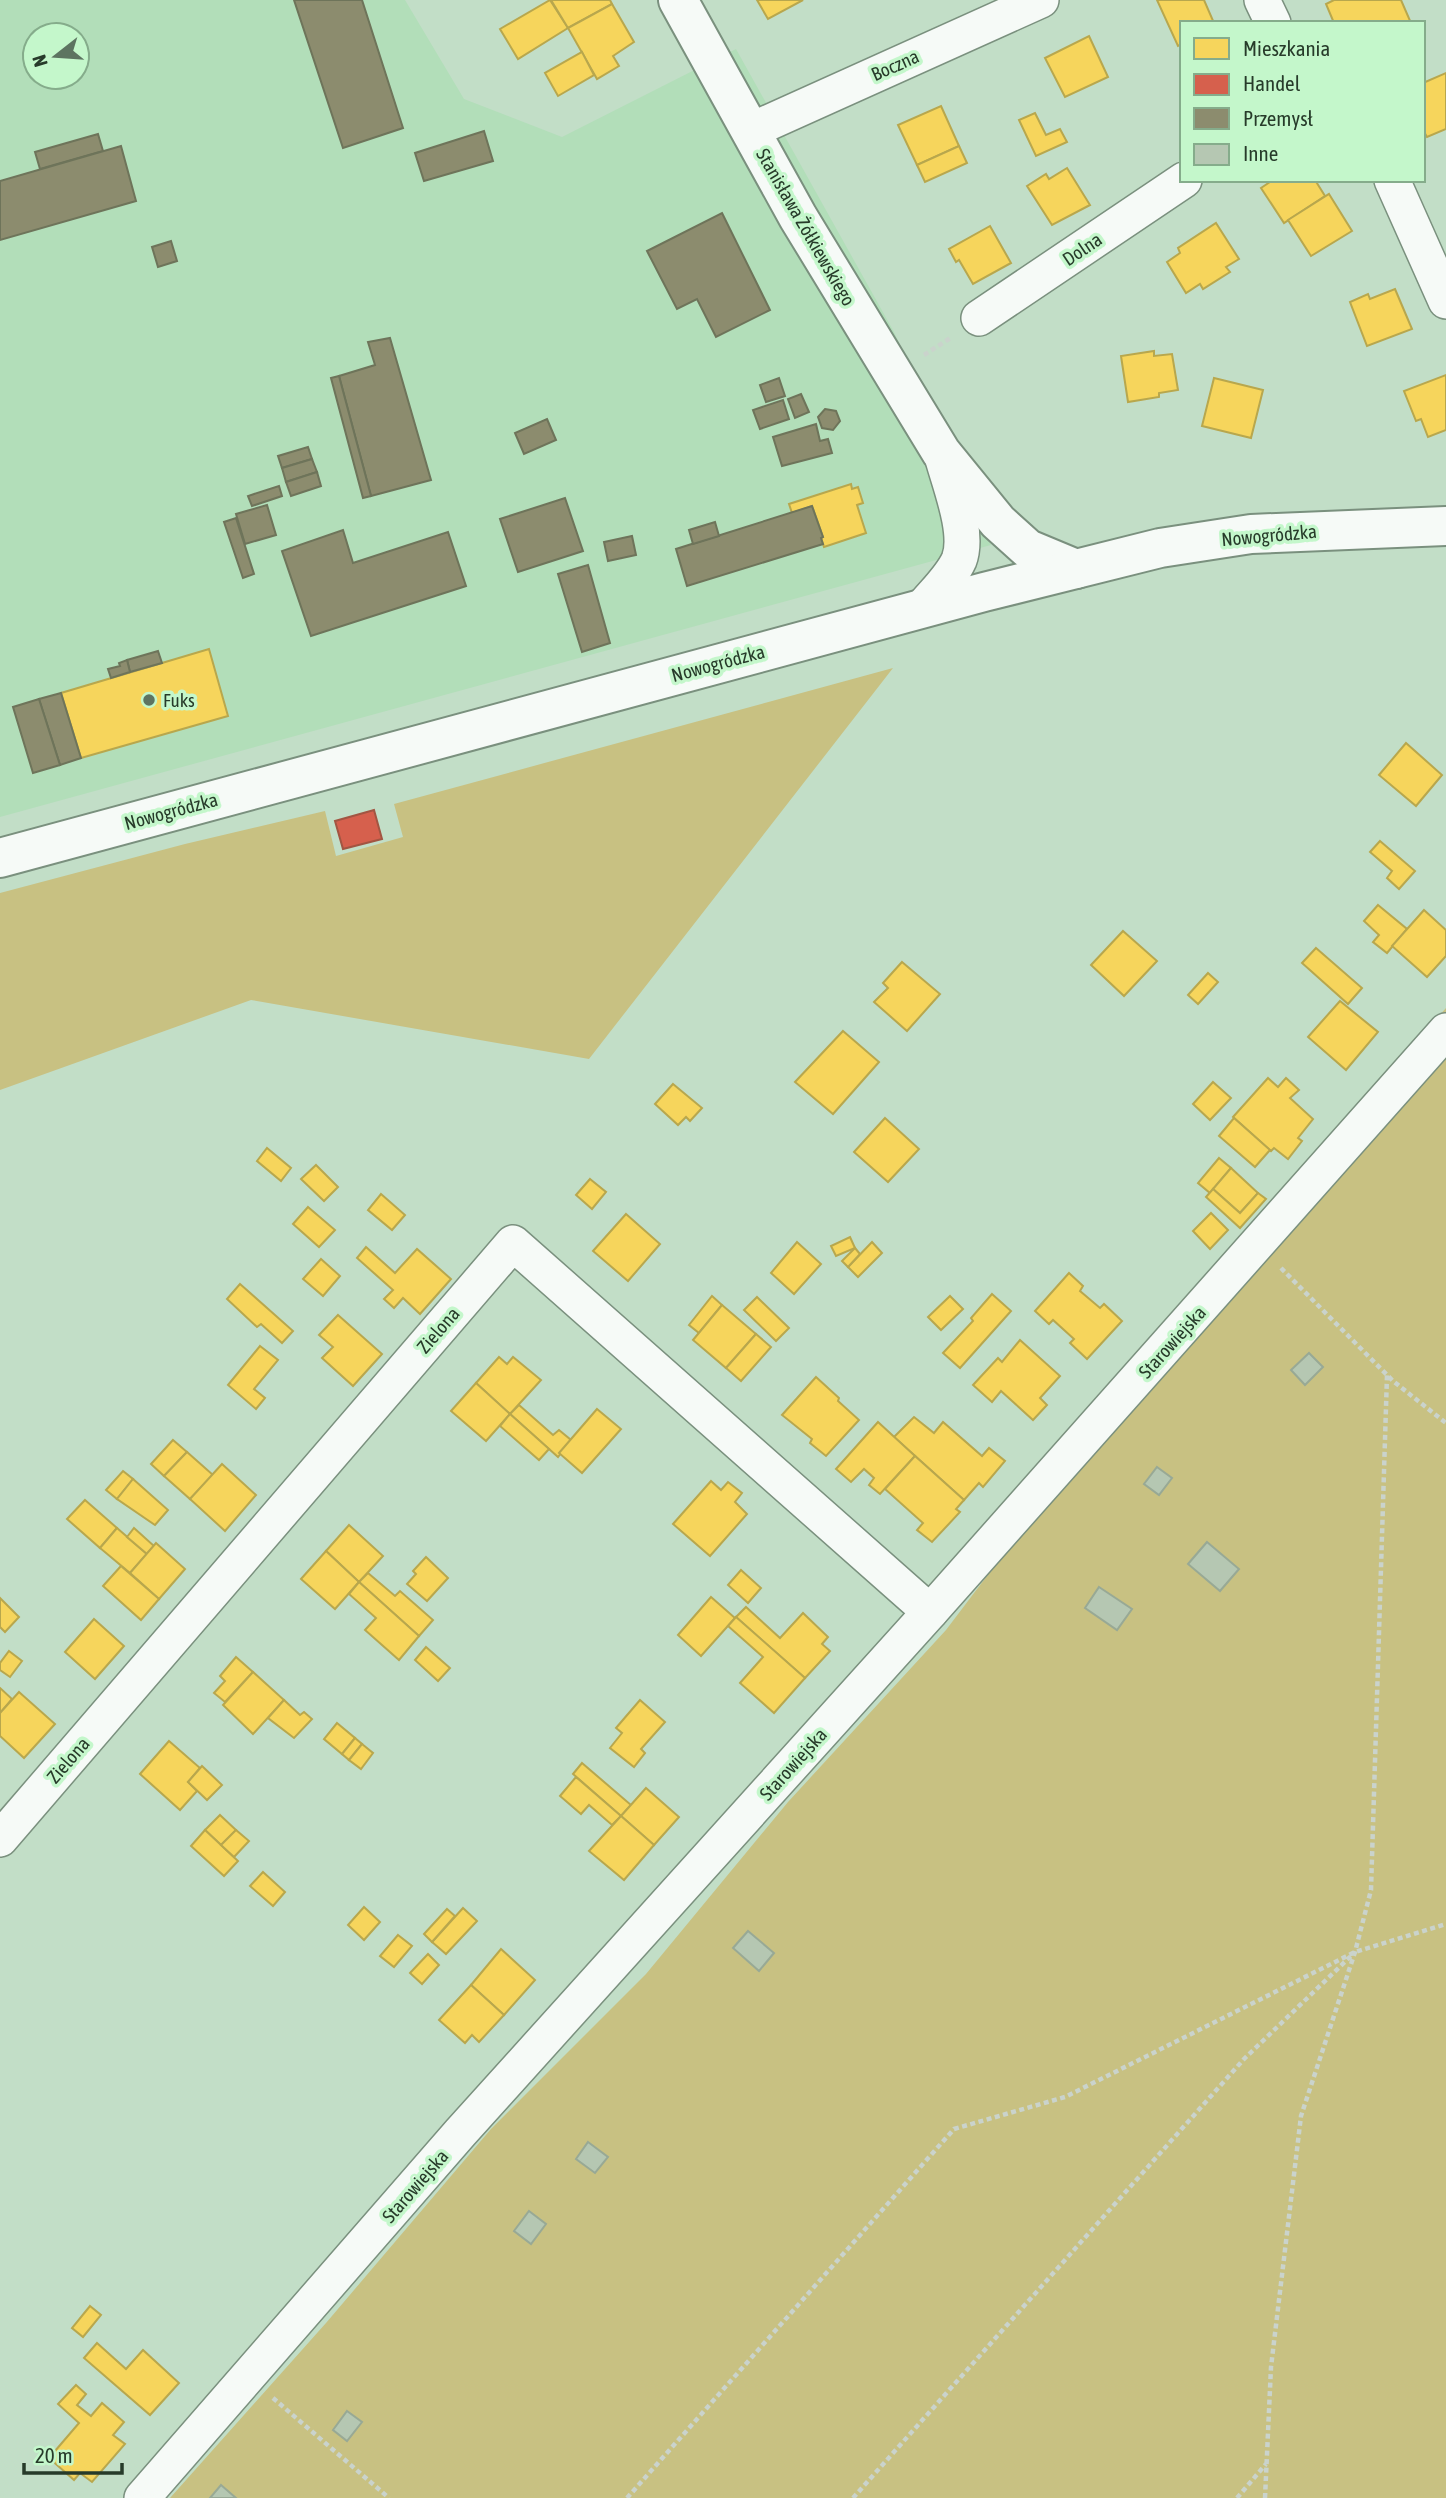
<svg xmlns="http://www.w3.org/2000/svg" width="1446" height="2498" font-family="'Asap Condensed',sans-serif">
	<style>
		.built { fill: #b2deb9; fill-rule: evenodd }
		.green { fill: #c8c182 }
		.homes { fill: #f6d55c; stroke: #b8a74d; stroke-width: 2 }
		.shops { fill: #d6604d; stroke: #a25542; stroke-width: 2 }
		.industry { fill: #8c8c6e; stroke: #6e745a; stroke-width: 2 }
		.building { fill: #b5c7b2; stroke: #98a995; stroke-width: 2 }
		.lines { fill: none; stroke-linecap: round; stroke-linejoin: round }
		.minor-casing { stroke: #7a907e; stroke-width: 38 }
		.tertiary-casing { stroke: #7a907e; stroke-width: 42 }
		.secondary-casing { stroke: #7a907e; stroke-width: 42 }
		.path { stroke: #cad3cc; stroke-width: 4.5; stroke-dasharray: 5 3.5; stroke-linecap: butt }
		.minor { stroke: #f6faf7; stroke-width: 35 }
		.tertiary { stroke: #f6faf7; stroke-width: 38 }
		.secondary { stroke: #f6faf7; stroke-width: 38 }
		.poi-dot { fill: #5d7461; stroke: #c4f7cb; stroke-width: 2.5 }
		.labels { text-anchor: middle; stroke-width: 7; stroke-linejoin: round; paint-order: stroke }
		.street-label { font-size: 19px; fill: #273b2a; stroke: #c4f7cb }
		.poi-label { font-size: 19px; fill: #273b2a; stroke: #c4f7cb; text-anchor: start }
	</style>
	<rect width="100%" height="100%" fill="#c2dec7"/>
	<!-- built -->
	<path class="built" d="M0,0H405L464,99L562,137L736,49L894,332L991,545L0,817ZM35,35H77V77H35Z"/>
	<!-- green -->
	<g class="green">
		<path d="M893,668L589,1059L251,1000L0,1090V893L185,844L325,811L336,856L403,837L394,804Z"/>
		<path d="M1446,1008V2498H170L326,2323L491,2129L646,1974L788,1802L946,1630L1248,1232Z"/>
	</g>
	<!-- homes -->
	<g class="homes">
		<path d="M550,0L568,28L518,59L500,29Z"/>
		<path d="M551,0H610L612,4L568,28Z"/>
		<path d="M757,0H803L768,19Z"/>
		<path d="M1157,0H1204L1214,23H1182V44L1178,46Z"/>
		<path d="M1334,0H1401L1411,23H1334L1326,4Z"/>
		<path d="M612,4L634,42L613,56L619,66L597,79L568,28Z"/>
		<path d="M1089,36L1108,77L1065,97L1045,58Z"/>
		<path d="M582,52L594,75L558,96L545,73Z"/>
		<path d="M1446,73V129L1427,137L1423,130V83Z"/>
		<path d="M941,106L959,146L917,165L898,125Z"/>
		<path d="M1035,113L1046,135L1060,129L1067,142L1036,156L1019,120Z"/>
		<path d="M959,146L967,163L925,182L917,165Z"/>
		<path d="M1067,168L1090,205L1052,225L1027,186L1046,174L1049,179Z"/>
		<path d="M1273,180H1315L1325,196L1284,223L1261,188Z"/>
		<path d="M1329,194L1352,231L1311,256L1288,220Z"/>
		<path d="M1216,223L1239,259L1226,267L1230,272L1203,289L1200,284L1186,293L1167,262L1180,253L1178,248Z"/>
		<path d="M990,226L1011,263L973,284L959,260L956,262L949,249Z"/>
		<path d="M1395,289L1412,329L1367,346L1350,302L1368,294L1370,299Z"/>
		<path d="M1154,351V356L1172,354L1178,390L1159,393V397L1128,402L1121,356Z"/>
		<path d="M1446,375V430L1428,437L1421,419L1416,421L1404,391Z"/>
		<path d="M1214,378L1263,390L1251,438L1202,426Z"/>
		<path d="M851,484L852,489L858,487L863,503L857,505L866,533L824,547L821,538L823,537L812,506L792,513L789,504Z"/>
		<path d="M209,649L228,716L81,758L61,693Z"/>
		<path d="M1406,743L1442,775L1416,806L1379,775Z"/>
		<path d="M1380,841L1415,871L1399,889L1387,878L1392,871L1370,852Z"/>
		<path d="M1378,905L1407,929L1387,953L1373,942L1379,935L1364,921Z"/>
		<path d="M1424,910L1446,930V956L1427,977L1392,946Z"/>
		<path d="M1123,931L1157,961L1124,996L1091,965Z"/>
		<path d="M1316,948L1362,988L1348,1004L1302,963Z"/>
		<path d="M902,962L940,994L907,1031L874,1002L888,988L883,983Z"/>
		<path d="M1208,973L1218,982L1198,1004L1188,995Z"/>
		<path d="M1340,1001L1378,1032L1346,1070L1308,1037Z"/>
		<path d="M843,1031L879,1062L833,1114L795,1082Z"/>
		<path d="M1268,1078L1278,1087L1286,1078L1299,1090L1290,1098L1313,1119L1298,1138L1302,1141L1288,1159L1274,1148L1271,1151L1233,1117Z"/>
		<path d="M1213,1082L1231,1098L1210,1120L1193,1104Z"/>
		<path d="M673,1084L702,1108L690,1121L686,1117L678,1125L655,1104Z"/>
		<path d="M885,1118L919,1149L888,1182L854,1152Z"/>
		<path d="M1234,1118L1270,1150L1255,1167L1219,1136Z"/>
		<path d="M267,1148L291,1168L281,1181L257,1161Z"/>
		<path d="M1219,1158L1231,1168L1210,1193L1198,1183Z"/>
		<path d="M316,1165L338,1187L324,1201L301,1179Z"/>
		<path d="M1231,1168L1258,1193L1240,1213L1213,1189Z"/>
		<path d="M590,1179L606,1192L592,1209L576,1195Z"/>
		<path d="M1213,1189L1240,1213L1258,1193L1266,1199L1240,1228L1206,1197Z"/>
		<path d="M381,1194L405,1215L392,1230L368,1210Z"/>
		<path d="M308,1207L335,1230L319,1247L293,1224Z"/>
		<path d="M1211,1213L1228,1230L1210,1249L1193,1231Z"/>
		<path d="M626,1214L660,1244L628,1281L593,1251Z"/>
		<path d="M850,1237L855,1248L836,1256L831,1246Z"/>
		<path d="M797,1242L821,1264L794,1294L771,1273Z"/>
		<path d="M872,1242L882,1253L858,1277L848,1267Z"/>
		<path d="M366,1247L395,1273L417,1249L451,1279L420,1314L403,1298L394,1308L384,1299L393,1290L357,1258Z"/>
		<path d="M855,1248L860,1254L848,1267L842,1261Z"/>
		<path d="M321,1259L340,1276L323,1296L303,1279Z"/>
		<path d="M1069,1273L1083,1286L1080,1291L1100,1308L1104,1304L1122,1321L1087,1359L1070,1343L1074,1339L1053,1320L1049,1324L1035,1311Z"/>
		<path d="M240,1284L293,1331L282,1343L261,1324L257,1327L227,1299Z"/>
		<path d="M992,1294L1011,1311L960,1368L943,1353L973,1321L971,1318Z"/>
		<path d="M712,1296L722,1305L699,1333L689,1325Z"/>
		<path d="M950,1296L963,1309L941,1330L928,1317Z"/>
		<path d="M757,1297L789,1328L776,1341L744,1310Z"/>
		<path d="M722,1305L756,1334L726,1368L693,1340Z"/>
		<path d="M338,1315L382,1354L353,1386L322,1358L333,1347L319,1335Z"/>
		<path d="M756,1334L771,1347L741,1381L726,1368Z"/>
		<path d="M1020,1340L1060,1376L1040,1398L1047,1405L1033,1420L1001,1391L992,1402L973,1385L998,1358L1002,1362Z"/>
		<path d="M260,1346L278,1360L254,1389L265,1398L256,1409L228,1385Z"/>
		<path d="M499,1357L507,1364L513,1357L541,1380L510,1414L476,1383Z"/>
		<path d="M816,1377L839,1398L838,1401L859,1420L826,1456L810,1443L812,1439L782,1415Z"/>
		<path d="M476,1383L510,1414L486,1441L451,1411Z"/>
		<path d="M519,1405L553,1435L559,1430L571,1440L558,1457L510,1414Z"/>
		<path d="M597,1409L621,1429L582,1473L559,1453Z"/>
		<path d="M510,1414L549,1449L539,1460L500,1426Z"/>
		<path d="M914,1417L934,1433L943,1422L982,1456L989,1448L1005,1461L983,1487L979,1483L964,1500L894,1437Z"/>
		<path d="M878,1422L915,1456L880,1494L869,1485L874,1478L864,1469L851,1482L836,1469Z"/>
		<path d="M173,1440L187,1452L164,1476L151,1464Z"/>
		<path d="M187,1452L213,1475L190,1499L164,1476Z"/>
		<path d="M915,1456L964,1500L956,1509L960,1512L932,1542L917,1530L923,1523L885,1489Z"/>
		<path d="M222,1464L256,1495L225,1531L190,1499Z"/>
		<path d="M123,1471L133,1479L117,1499L106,1490Z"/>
		<path d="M133,1479L168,1510L155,1525L117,1499Z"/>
		<path d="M711,1481L721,1490L728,1482L742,1493L735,1502L747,1514L710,1556L673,1524Z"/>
		<path d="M85,1500L117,1528L100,1548L67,1519Z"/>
		<path d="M349,1525L383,1556L359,1582L326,1551Z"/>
		<path d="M117,1528L147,1554L130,1573L100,1548Z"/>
		<path d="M134,1528L154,1546L147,1554L127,1537Z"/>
		<path d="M156,1543L185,1569L159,1599L130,1573Z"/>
		<path d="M326,1551L359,1582L335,1609L301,1579Z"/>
		<path d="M426,1557L448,1578L427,1601L407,1584L416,1574L413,1571Z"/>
		<path d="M121,1566L159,1599L141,1620L103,1586Z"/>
		<path d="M741,1570L761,1588L748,1603L728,1585Z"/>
		<path d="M368,1573L395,1596L400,1591L433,1620L419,1636L359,1582Z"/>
		<path d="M359,1582L419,1636L399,1660L365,1630L376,1618L349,1594Z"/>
		<path d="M711,1597L735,1618L701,1656L678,1635Z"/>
		<path d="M0,1598L19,1617L5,1632L0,1627Z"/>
		<path d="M746,1607L780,1638L803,1613L828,1637L822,1644L830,1651L805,1678L736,1617Z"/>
		<path d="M736,1617L805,1678L774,1713L740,1683L763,1657L728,1626Z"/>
		<path d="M94,1619L124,1646L95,1679L65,1652Z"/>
		<path d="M426,1647L450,1668L438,1681L415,1660Z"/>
		<path d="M9,1651L22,1661L10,1677L0,1670V1663Z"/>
		<path d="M236,1657L253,1672L225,1702L214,1693L225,1681L220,1676Z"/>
		<path d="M253,1672L284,1700L253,1734L223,1705Z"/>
		<path d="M0,1688L12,1699L0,1713Z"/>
		<path d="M19,1692L55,1724L24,1758L0,1736V1713Z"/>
		<path d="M284,1700L300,1715L304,1712L312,1719L294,1738L268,1718Z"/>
		<path d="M640,1700L665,1722L641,1749L645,1753L634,1767L610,1748L622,1733L616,1728Z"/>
		<path d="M337,1723L355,1738L342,1754L324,1739Z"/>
		<path d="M355,1738L362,1744L349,1760L342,1754Z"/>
		<path d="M169,1741L200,1768L188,1782L197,1791L180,1810L140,1774Z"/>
		<path d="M362,1744L373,1753L361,1769L349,1760Z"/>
		<path d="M582,1763L631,1805L621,1816L573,1774Z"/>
		<path d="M202,1766L222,1785L207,1800L188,1782Z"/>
		<path d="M576,1777L621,1816L612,1825L589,1805L581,1814L560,1796Z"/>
		<path d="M646,1788L679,1817L654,1845L621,1816Z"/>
		<path d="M220,1815L236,1830L221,1845L205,1830Z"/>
		<path d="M621,1816L654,1845L624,1880L589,1851Z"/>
		<path d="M205,1830L238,1861L224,1876L191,1846Z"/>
		<path d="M236,1830L249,1841L234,1857L221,1845Z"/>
		<path d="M263,1872L285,1892L273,1906L250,1886Z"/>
		<path d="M364,1907L380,1922L364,1940L348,1925Z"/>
		<path d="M463,1908L477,1921L446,1954L432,1942Z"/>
		<path d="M447,1909L455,1916L432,1942L424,1934Z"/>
		<path d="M398,1935L412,1946L394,1967L380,1956Z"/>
		<path d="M501,1949L535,1980L504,2015L471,1985Z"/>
		<path d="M428,1954L439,1965L422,1984L410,1973Z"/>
		<path d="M471,1985L504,2015L479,2042L472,2035L465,2043L439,2020Z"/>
		<path d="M90,2306L101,2315L83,2337L72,2328Z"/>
		<path d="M97,2343L126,2369L143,2350L179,2383L150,2415L84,2358Z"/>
		<path d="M76,2385L86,2394L77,2405L91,2416L102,2403L124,2422L113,2435L125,2444L92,2482L80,2473L74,2480L49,2458L79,2423L58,2404Z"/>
	</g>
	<!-- shops -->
	<path class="shops" d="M374,810L382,839L343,849L335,821Z"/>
	<!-- industry -->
	<g class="industry">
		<path d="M294,0H362L403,128L343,148Z"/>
		<path d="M484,131L493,161L424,181L415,153Z"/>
		<path d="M98,134L103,151L40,169L35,152Z"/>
		<path d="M121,146L136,201L0,240V181Z"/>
		<path d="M722,213L770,310L716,337L697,299L677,309L647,251Z"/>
		<path d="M171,241L177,261L158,267L152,247Z"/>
		<path d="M390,338L431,480L371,496L339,376L375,365L368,342Z"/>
		<path d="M339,376L371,496L363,498L331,378Z"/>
		<path d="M779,378L785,396L766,402L760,385Z"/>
		<path d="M801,394L809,412L795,418L788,399Z"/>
		<path d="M783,400L789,419L760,429L753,410Z"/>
		<path d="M825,409L836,411L840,421L833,430L822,428L818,417Z"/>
		<path d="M547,419L556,440L524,454L515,433Z"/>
		<path d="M816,424L820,441L828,439L832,453L782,466L773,437Z"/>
		<path d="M308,447L312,459L282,468L278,456Z"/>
		<path d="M312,459L317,472L286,482L282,468Z"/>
		<path d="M317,472L321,486L291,496L286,482Z"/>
		<path d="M279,486L282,496L252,506L248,496Z"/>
		<path d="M565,498L583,551L518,572L500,519Z"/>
		<path d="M267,505L276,535L245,544L236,514Z"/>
		<path d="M812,506L823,537L821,538L823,544L687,586L676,549Z"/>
		<path d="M236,518L254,574L243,578L224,522Z"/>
		<path d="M715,522L719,536L693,544L689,530Z"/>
		<path d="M343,530L353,563L448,532L466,586L311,636L282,551Z"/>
		<path d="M632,536L636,555L608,561L604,542Z"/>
		<path d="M588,565L610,643L582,652L558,574Z"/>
		<path d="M158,651L162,663L130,672L127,660Z"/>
		<path d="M127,660L130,672L111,678L108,669L120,666L119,663Z"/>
		<path d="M61,693L81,758L60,765L39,699Z"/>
		<path d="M39,699L60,765L33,773L13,707Z"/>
	</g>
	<!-- building -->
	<g class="building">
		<path d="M1309,1353L1323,1367L1305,1385L1291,1370Z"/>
		<path d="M1157,1467L1172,1478L1159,1495L1144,1484Z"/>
		<path d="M1207,1542L1239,1569L1220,1591L1188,1564Z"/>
		<path d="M1099,1587L1132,1609L1117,1630L1085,1608Z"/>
		<path d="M748,1931L774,1953L759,1971L733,1948Z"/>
		<path d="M588,2142L608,2157L595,2173L576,2159Z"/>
		<path d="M529,2211L546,2224L531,2244L514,2231Z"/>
		<path d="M347,2411L362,2422L347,2441L333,2430Z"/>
		<path d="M221,2485L236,2498H210Z"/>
	</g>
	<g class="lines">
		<!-- minor casing -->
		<g class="minor-casing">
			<g id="minor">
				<path d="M1262,0L1273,23"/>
				<path d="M750,131L1041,0"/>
				<path d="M1392,180L1446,301"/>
				<path d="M979,318L1184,180"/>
				<path d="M922,608C934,593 951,578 959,560C970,532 948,480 941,452"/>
				<path d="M0,1839L513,1243L930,1612"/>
				<path d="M142,2498L460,2133L930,1612L1446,1031"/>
			</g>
		</g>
		<!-- tertiary casing -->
		<g class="tertiary-casing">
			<path id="tertiary" d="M678,0L798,217L941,452L998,522L1028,549L1076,569"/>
		</g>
		<!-- secondary casing -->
		<g class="secondary-casing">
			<path id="secondary" d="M0,858L984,592L1160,548L1251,534L1446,526"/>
		</g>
		<!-- path -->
		<g class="path">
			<path d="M924,355L952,337"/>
			<path d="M1281,1268L1393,1381L1446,1423"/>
			<path d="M273,2398L389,2498"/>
			<path d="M627,2498L954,2129L1065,2097L1355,1952L1446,1924"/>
			<path d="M853,2498L1244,2059L1352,1955"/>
			<path d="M1237,2498L1266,2464"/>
			<path d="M1265,2498L1271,2367L1301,2116L1355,1952L1371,1890L1387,1375"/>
		</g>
		<!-- minor -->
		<use href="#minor" class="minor"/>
		<!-- tertiary -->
		<use href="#tertiary" class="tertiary"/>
		<!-- secondary -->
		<use href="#secondary" class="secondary"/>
	</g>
	<!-- markers -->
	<circle class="poi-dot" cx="149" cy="700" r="7"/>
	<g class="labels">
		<!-- street labels -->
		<g class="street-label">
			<text transform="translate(895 65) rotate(-24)" y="7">Boczna</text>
			<text transform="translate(806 227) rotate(60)" y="7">Stanisława Żółkiewskiego</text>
			<text transform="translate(1082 249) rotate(-34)" y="7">Dolna</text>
			<text transform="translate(1269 535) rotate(-5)" y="7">Nowogródzka</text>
			<text transform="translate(718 663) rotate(-15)" y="7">Nowogródzka</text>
			<text transform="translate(171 811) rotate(-15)" y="7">Nowogródzka</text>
			<text transform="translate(438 1330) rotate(-49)" y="7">Zielona</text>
			<text transform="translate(1172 1342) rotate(-48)" y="7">Starowiejska</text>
			<text transform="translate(68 1760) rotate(-49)" y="7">Zielona</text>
			<text transform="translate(793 1764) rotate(-48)" y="7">Starowiejska</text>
			<text transform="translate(415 2186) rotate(-49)" y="7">Starowiejska</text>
		</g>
		<!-- poi labels -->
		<g class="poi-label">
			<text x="163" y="707">Fuks</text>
		</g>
	</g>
	<!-- legend -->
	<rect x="1180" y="21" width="245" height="161" fill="#c4f7cb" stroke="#85ac8b" stroke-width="2"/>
	<rect x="1194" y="38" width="35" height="21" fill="#f6d55c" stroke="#85ac8b" stroke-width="2"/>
	<text x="1243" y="56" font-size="21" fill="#273b2a">Mieszkania</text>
	<rect x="1194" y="74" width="35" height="21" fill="#d6604d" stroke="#85ac8b" stroke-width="2"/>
	<text x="1243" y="91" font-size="21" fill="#273b2a">Handel</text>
	<rect x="1194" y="108" width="35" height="21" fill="#8c8c6e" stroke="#85ac8b" stroke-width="2"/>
	<text x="1243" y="126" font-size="21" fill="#273b2a">Przemysł</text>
	<rect x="1194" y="144" width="35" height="21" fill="#b5c7b2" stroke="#85ac8b" stroke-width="2"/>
	<text x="1243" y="161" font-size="21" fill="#273b2a">Inne</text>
	<!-- north arrow -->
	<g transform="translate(56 56) rotate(253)"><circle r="33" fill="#c4f7cb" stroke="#85ac8b" stroke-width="2"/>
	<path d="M0-5L12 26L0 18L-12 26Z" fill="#5d7461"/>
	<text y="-10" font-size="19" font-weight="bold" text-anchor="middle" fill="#273b2a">N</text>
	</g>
	<!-- scale -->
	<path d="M24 2463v10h98v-10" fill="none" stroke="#273b2a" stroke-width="3.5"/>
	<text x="35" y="2463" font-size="21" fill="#273b2a" stroke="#c4f7cb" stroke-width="5" paint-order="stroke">20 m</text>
</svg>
